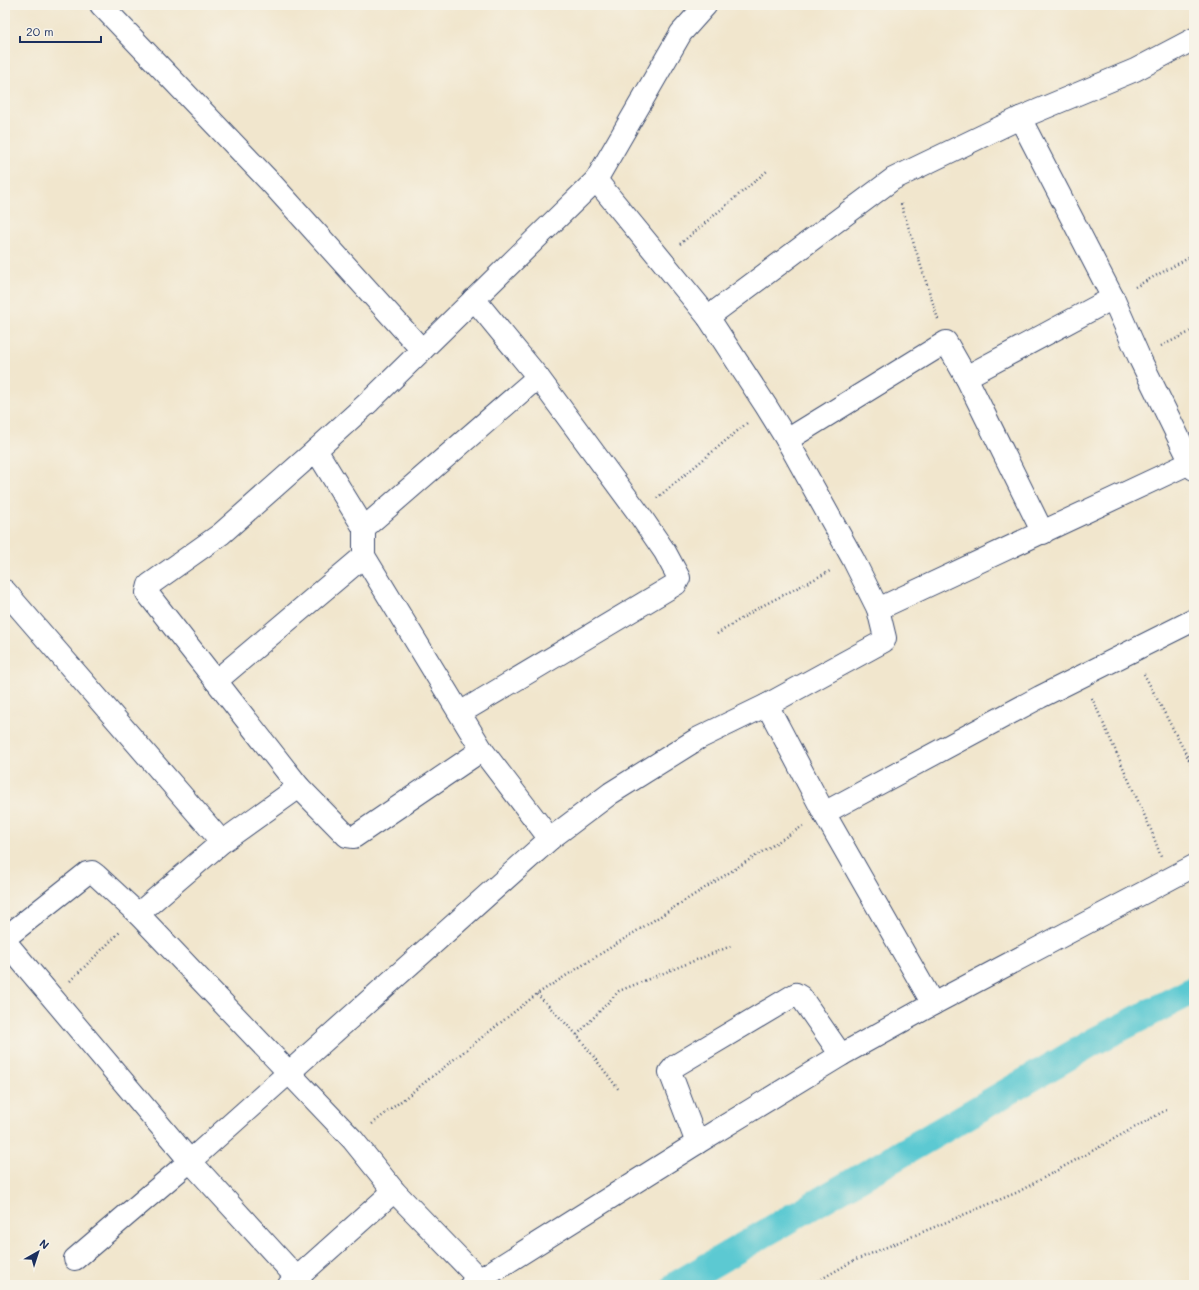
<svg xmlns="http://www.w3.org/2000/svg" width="1199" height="1290" font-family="Mali,sans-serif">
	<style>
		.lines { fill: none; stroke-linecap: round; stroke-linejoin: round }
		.canal { stroke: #5cc9d2; stroke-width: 28 }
		.minor-casing { stroke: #3b4a6f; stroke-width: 24 }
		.path { stroke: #3b4a6f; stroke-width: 2.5; stroke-dasharray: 1 3; stroke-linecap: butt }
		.minor { stroke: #fff; stroke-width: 22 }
	</style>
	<rect width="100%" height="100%" fill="#f7f3e8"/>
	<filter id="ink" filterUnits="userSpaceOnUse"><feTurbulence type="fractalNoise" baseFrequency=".025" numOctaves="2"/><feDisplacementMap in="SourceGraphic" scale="8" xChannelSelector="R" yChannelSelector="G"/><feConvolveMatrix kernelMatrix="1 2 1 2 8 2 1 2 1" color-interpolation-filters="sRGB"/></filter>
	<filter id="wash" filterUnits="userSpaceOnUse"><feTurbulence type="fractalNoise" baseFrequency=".012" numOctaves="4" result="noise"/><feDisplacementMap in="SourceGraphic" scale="16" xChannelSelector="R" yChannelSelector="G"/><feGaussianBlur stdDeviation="0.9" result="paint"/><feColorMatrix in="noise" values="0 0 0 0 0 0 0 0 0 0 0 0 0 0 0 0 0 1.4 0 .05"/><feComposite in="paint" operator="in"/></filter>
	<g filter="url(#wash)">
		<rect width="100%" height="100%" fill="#f1e6cd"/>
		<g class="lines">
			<!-- canal -->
			<path class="canal" d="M676,1285L1095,1041L1194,990"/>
		</g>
	</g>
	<g filter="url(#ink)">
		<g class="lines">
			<!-- minor casing -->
			<g class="minor-casing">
				<g id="minor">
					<path d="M101,5L273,185L422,350"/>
					<path d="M1020,118L1113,298L1139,357L1194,469"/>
					<path d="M474,299L538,377"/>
					<path d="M708,317L893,179L1020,118L1135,70L1194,39"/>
					<path d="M966,377L1113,298"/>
					<path d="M787,440L946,342L966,377L1043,533"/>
					<path d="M316,450L364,528"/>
					<path d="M5,591L222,842"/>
					<path d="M878,609L1194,461"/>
					<path d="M216,681L151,598L147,593L149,585L221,534L316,450L370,401L596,180L681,33L706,5"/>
					<path d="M767,705L824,813L933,1004"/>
					<path d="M460,713L676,584L679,578L665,552L639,514L538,377L364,528V556L482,750L550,839"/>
					<path d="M299,787L347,836L354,837L482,750"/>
					<path d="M824,813L1040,697L1194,620"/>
					<path d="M138,914L222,842L299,787L216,681L364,556"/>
					<path d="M697,1143L670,1072L675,1066L796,994L801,997L841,1055"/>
					<path d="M75,1259L190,1161L550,839L611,793L699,738L767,705L884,641L885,638L878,609L853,559L787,440L766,406L708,317L596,180"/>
					<path d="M297,1278L190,1161L8,945L7,939L10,934L87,873L92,872L96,875L138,914L353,1140L394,1191L479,1279"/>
					<path d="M289,1285L394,1191"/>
					<path d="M471,1285L697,1143L841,1055L933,1004L1194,866"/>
				</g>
			</g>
			<!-- path -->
			<g class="path">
				<path d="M901,204L938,319"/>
				<path d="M680,244L767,171"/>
				<path d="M1135,287L1194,255"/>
				<path d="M1161,346L1194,330"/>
				<path d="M657,498L747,423"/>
				<path d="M717,634L758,608L832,570"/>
				<path d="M1144,674L1194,769"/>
				<path d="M1092,698L1151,830L1161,857"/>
				<path d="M70,981L121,931"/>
				<path d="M537,994L577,1035L619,1090"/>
				<path d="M577,1035L619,991L731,946"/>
				<path d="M372,1124L537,994L803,826"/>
				<path d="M811,1285L851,1262L1018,1192L1168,1109"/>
			</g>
			<!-- minor -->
			<use href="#minor" class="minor"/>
		</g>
	</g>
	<!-- margin -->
	<rect width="1199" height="1290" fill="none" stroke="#f7f3e8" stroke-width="20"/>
	<!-- north arrow -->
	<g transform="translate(38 1252) rotate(39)" stroke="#f7f3e8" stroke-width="3" paint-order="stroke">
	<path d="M0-3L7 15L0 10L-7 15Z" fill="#1b2f5e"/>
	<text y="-6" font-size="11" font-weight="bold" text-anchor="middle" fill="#1b2f5e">N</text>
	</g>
	<!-- scale -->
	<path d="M20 36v6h81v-6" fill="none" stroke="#1b2f5e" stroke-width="2"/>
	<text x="26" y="36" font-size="12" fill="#1b2f5e" stroke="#f7f3e8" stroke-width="3" paint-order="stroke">20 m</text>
</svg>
